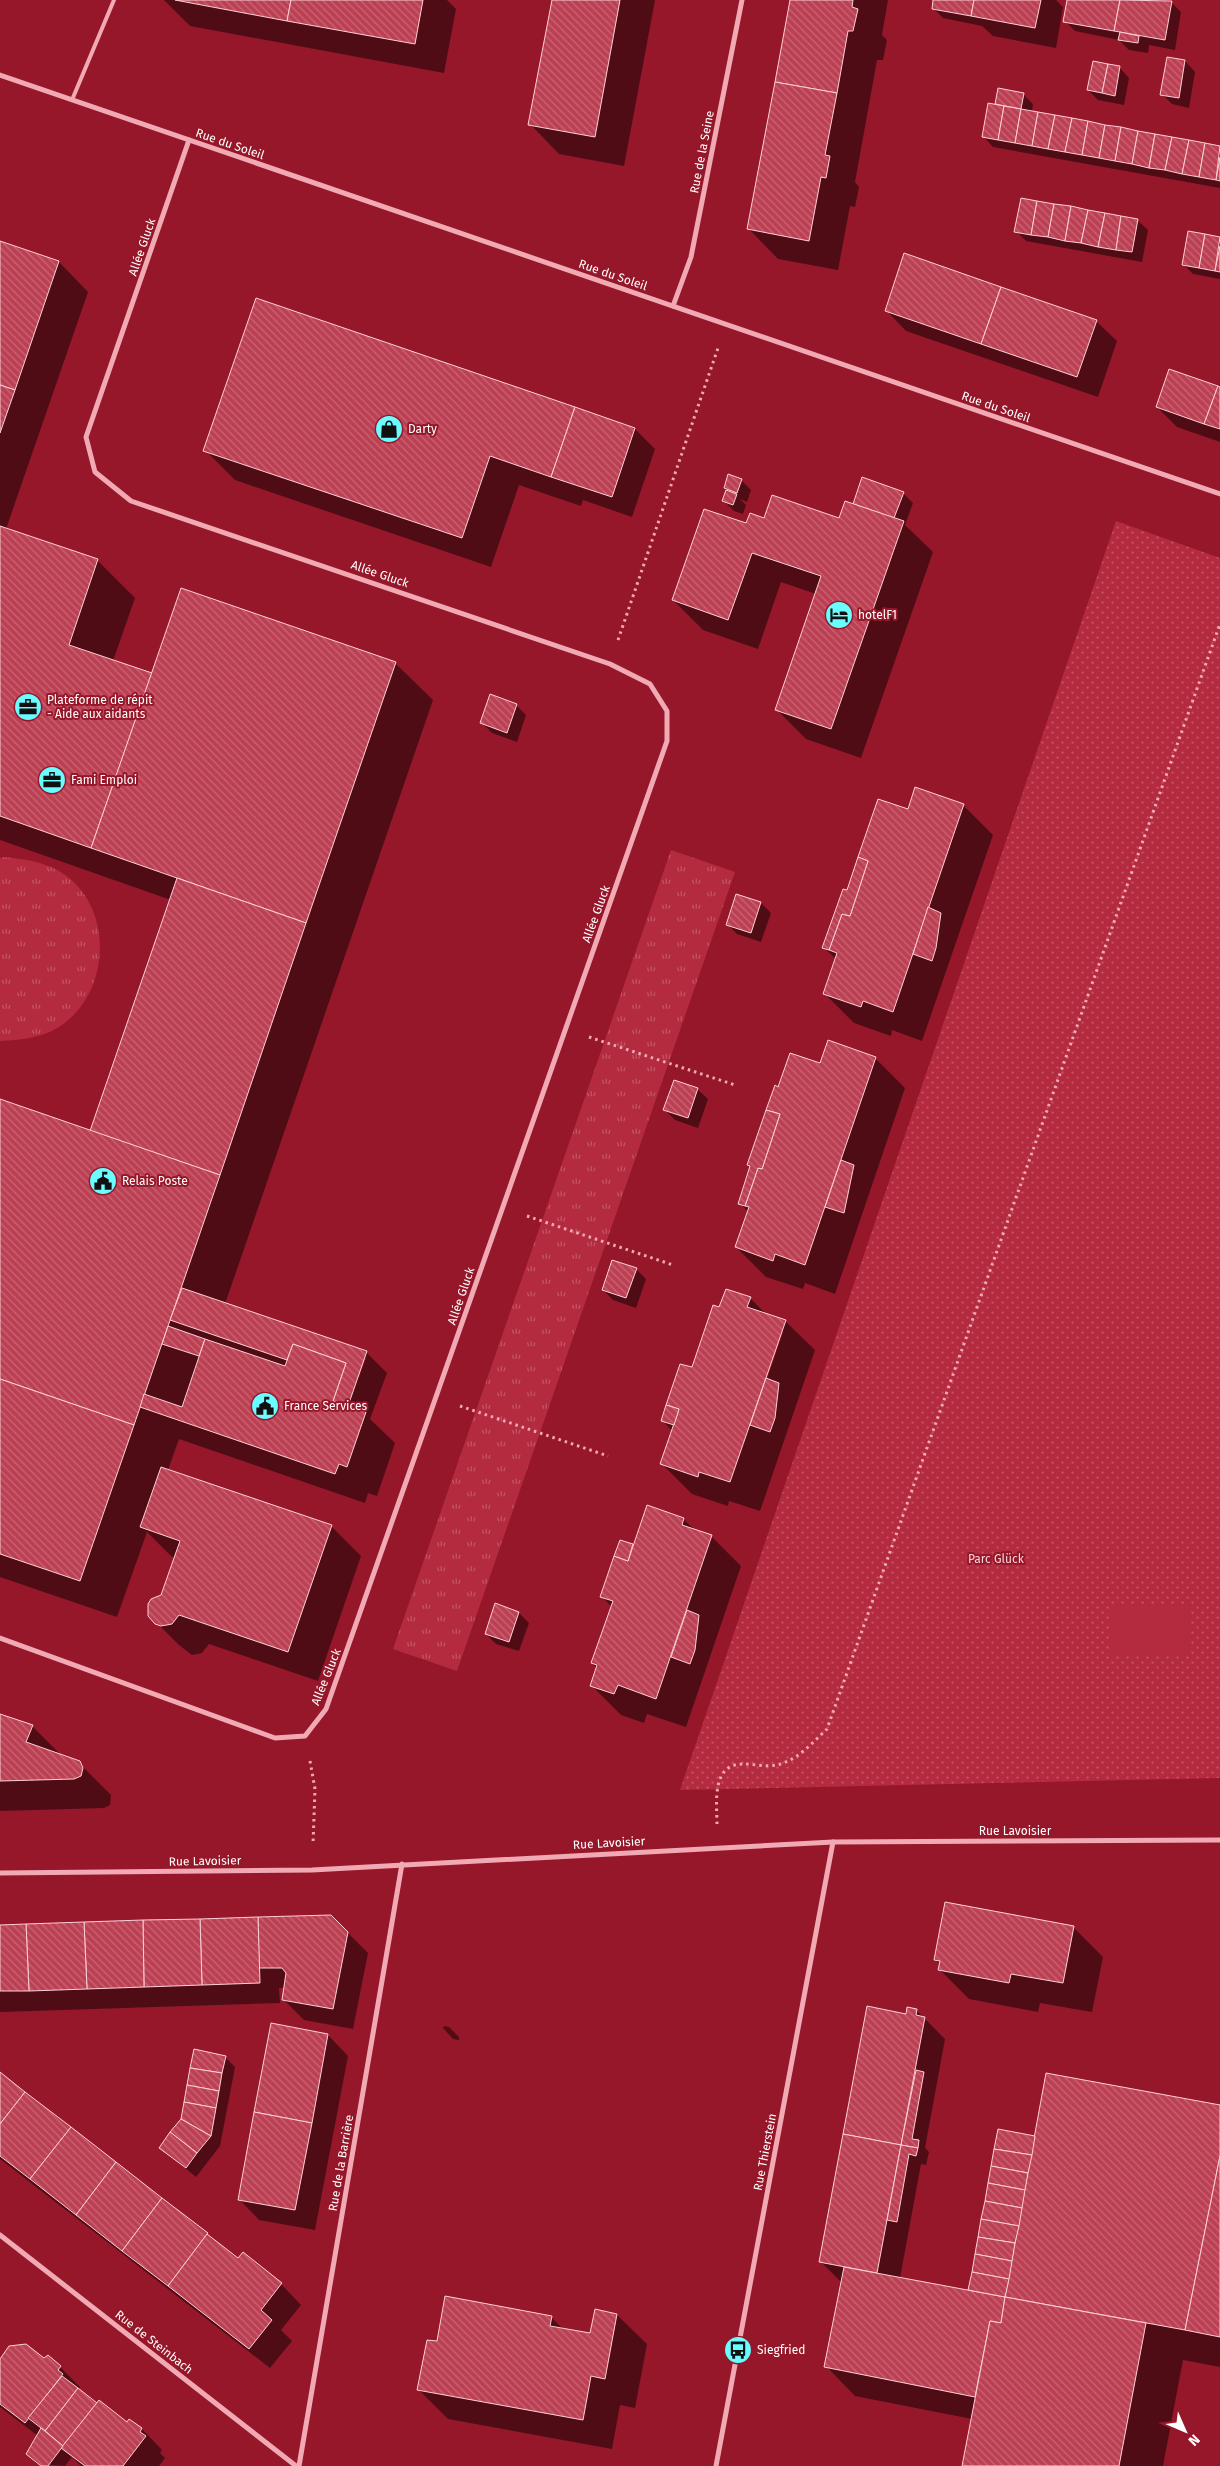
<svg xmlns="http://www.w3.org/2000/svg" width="1220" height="2466" font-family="'Fira Sans',sans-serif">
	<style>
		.grass { fill: url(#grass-tufts) }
		.park { fill: url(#park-dots) }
		.pitch { fill: #b42b40 }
		.shadow { fill: #0007; fill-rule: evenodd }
		.building { fill: url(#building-back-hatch); stroke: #fcd0d7 }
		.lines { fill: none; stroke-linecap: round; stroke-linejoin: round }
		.path { stroke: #f1a9b4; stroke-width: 3; stroke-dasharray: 2.5 4; stroke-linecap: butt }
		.lane { stroke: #f1a9b4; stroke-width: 4 }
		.street { stroke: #f1a9b4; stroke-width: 5 }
		.labels { text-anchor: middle; stroke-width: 4; stroke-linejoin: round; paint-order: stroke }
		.street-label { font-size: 12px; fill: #fff; stroke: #951729 }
		.poi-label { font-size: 12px; fill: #fff; stroke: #951729; text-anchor: start }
		.park-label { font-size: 12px; fill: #fcd0d7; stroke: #951729 }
	</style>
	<defs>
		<pattern id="grass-tufts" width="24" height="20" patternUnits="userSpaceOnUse" patternTransform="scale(1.25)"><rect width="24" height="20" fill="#b42b40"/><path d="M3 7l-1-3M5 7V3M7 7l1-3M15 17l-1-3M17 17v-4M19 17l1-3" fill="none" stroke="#c35566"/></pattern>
		<pattern id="park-dots" width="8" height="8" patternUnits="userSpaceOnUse" patternTransform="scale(1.25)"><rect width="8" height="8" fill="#b42b40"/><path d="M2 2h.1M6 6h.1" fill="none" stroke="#c35566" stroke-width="1.8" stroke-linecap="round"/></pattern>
		<pattern id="building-back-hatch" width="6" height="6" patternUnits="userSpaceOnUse" patternTransform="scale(1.25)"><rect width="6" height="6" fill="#bc4053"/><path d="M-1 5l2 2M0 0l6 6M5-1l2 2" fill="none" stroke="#c96675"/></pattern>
	</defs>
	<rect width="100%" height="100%" fill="#951729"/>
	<!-- grass -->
	<g class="grass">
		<path d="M671,850L735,872L457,1671L393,1649Z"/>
		<path d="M4,857C24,859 41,861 59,871C115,904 112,993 59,1027C41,1038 20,1040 0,1041V858Z"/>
	</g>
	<!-- park -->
	<path class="park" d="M1116,521L1220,558V1778L680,1790Z"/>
	<!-- pitch -->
	<path class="pitch" d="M1110,1604L1191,1605L1190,1656L1109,1654Z"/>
	<!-- shadow -->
	<g class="shadow">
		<path d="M164,0H447L456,9L444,73L190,26Z"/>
		<path d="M553,0H655L624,166L559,154L530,124Z"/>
		<path d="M791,0H888L882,35L887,40L883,60H877L855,182L859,187L855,207L850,206L838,270L778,259L749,229Z"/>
		<path d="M935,0H1056L1063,7L1056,48L993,36L982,26L943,18L933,8Z"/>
		<path d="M1069,0H1159L1171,2L1181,12L1175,50L1149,45L1148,53L1129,50L1119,40L1075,31L1065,21Z"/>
		<path d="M1168,58L1185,61L1195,72L1189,108L1172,104L1162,94Z"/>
		<path d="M1119,67L1129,78L1124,105L1098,100L1088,90Z"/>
		<path d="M999,89L1023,94L1033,104L1032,112L1220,147V188L993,147L983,136L996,106Z"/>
		<path d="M1137,220L1148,230L1142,262L1026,241L1016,231Z"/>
		<path d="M1189,233L1220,238V279L1193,274L1183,264Z"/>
		<path d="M0,242L59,262L88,292L6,529L97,560L135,598L113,661L153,675L395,663L433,700L225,1304L366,1352L387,1373L370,1419L395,1443L377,1496L368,1493L365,1503L179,1439L168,1470L331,1526L361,1556L318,1681L209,1644L202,1653L192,1655L179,1645L149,1615L162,1596L175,1558L171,1556L147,1532L117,1617L0,1577V1101L91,1132L171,900L0,840ZM363,1357L366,1358L359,1377L357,1375Z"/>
		<path d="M886,310L1096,321L1117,341L1098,397L906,331Z"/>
		<path d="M1220,383V442L1177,427L1157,407L1219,387Z"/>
		<path d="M635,429L655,449L632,517L583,500L581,506L519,485L491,567L235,480L205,450Z"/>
		<path d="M741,480L751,490L747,502L740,499L746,505L743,514L734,511L724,501L728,490L725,488Z"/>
		<path d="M903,493L913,503L905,525L933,552L861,758L806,739L776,709L816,594L781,582L758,649L703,630L673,600L747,525L765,519H840L858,507Z"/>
		<path d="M516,705L526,715L517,742L492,733L482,723Z"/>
		<path d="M963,805L993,835L922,1041L892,1030L891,1036L854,1023L824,993L836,959L824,948L847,891L909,811Z"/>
		<path d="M737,895L761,903L771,913L761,942L737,934L727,924Z"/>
		<path d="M875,1058L905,1088L835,1294L805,1283L803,1289L766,1277L736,1247L748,1212L740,1203L821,1065Z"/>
		<path d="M697,1089L708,1099L698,1128L675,1120L665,1110Z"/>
		<path d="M636,1269L646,1279L636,1308L613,1300L603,1290Z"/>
		<path d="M750,1298L766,1314L785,1321L815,1350L760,1511L729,1501L728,1506L692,1494L662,1464L672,1431L662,1420L692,1369L720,1309ZM781,1332H783L767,1379H764Z"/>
		<path d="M683,1519L695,1530L711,1536L741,1566L686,1727L647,1714L644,1723L621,1715L591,1685L597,1668L592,1663L612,1607L602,1597L633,1545L634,1547Z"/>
		<path d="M519,1613L529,1623L519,1651L496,1644L486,1634Z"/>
		<path d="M0,1715L32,1726L61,1755L76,1760L111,1795L110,1805L104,1808L0,1811Z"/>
		<path d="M331,1916L368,1953L353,2029L304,2020L283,1999L285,1988H279L280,2003L0,2012V1927Z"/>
		<path d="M1073,1927L1103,1957L1092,2012L1040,2003L1038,2012L969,1999L939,1969L940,1964L935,1959Z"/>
		<path d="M916,2010L945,2039L925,2148L929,2152L926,2165L921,2164L900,2278L969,2291L999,2131L1036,2137L1220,2107V2367L1183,2360L1163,2466H963L972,2419L855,2396L826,2366L841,2282L821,2262L907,2015Z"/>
		<path d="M272,2024L328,2035L348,2056L315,2230L259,2220L239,2199Z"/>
		<path d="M444,2026L449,2027L459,2037V2040L453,2039L443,2028Z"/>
		<path d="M225,2057L235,2067L220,2146L196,2177L161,2148Z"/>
		<path d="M0,2074L238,2260L281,2284L301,2305L281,2330L292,2341L270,2368L0,2159Z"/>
		<path d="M617,2315L647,2344L635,2408L620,2405L612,2449L448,2419L418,2389L438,2342L551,2317L564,2330L591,2335Z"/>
		<path d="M45,2360L60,2367L80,2387L78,2390L127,2424L129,2420L142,2429L162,2450L160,2453L165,2458L159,2466H81L72,2457L65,2466L37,2464L27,2454L38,2436L0,2407V2361Z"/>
	</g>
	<!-- building -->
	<g class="building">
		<path d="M175,0H291L287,21Z"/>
		<path d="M291,0H423L415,44L287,21Z"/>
		<path d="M552,0H620L595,137L528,125Z"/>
		<path d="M790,0H853L852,7L858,9L853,31H848L837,93L775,82Z"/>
		<path d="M933,0H974L971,16L932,9Z"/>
		<path d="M974,0H1041L1035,28L971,16Z"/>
		<path d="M1067,0H1120L1114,31L1063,22Z"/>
		<path d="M1120,0L1172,1L1165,40L1114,31Z"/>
		<path d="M1120,32L1139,36L1138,43L1118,40Z"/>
		<path d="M1167,57L1185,60L1179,98L1160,95Z"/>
		<path d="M1093,61L1108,64L1102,93L1087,90Z"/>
		<path d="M1108,64L1120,66L1115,96L1102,93Z"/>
		<path d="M775,82L837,93L825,155L830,156L826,178L821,177L809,241L747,229Z"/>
		<path d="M998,88L1024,93L1021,109L995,104Z"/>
		<path d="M988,103L1004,106L998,140L982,137Z"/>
		<path d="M1004,106L1021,109L1015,143L998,140Z"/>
		<path d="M1021,109L1038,112L1032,146L1015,143Z"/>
		<path d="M1038,112L1055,115L1048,149L1032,146Z"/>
		<path d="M1055,115L1072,118L1065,152L1048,149Z"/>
		<path d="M1072,118L1088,121L1082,155L1065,152Z"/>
		<path d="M1088,121L1105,125L1099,158L1082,155Z"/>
		<path d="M1105,125L1121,127L1115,161L1099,158Z"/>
		<path d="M1121,127L1138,131L1132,164L1115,161Z"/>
		<path d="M1138,131L1155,134L1149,168L1132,164Z"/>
		<path d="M1155,134L1172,137L1165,170L1149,168Z"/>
		<path d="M1172,137L1189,140L1182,174L1165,170Z"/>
		<path d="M1189,140L1205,143L1199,177L1182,174Z"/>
		<path d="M1205,143L1220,146L1216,180L1199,177Z"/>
		<path d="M1220,157V181L1216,180Z"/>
		<path d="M1021,198L1037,201L1031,235L1014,232Z"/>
		<path d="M1037,201L1054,204L1048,237L1031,235Z"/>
		<path d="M1054,204L1071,206L1065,241L1048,237Z"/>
		<path d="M1071,206L1088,210L1081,243L1065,241Z"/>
		<path d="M1088,210L1105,213L1098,247L1081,243Z"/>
		<path d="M1105,213L1121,216L1116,250L1098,247Z"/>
		<path d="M1121,216L1138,219L1132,252L1116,250Z"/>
		<path d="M1188,231L1205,234L1199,268L1182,265Z"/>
		<path d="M1205,234L1220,237L1215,271L1199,268Z"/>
		<path d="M0,241L59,261L15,390L0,385Z"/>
		<path d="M1220,246V272L1215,271Z"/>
		<path d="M904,253L1001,287L981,344L885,311Z"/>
		<path d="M1001,287L1097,320L1077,377L981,344Z"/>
		<path d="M256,298L575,407L551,477L490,456L462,538L203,451Z"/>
		<path d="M1169,369L1218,386L1204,424L1156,407Z"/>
		<path d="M0,385L15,390L0,433Z"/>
		<path d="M1218,386L1220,387V429L1204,424Z"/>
		<path d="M575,407L635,428L612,497L551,477Z"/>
		<path d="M728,474L742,479L737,493L724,488Z"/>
		<path d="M862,477L904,492L894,518L853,504Z"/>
		<path d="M726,490L737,494L733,505L722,501Z"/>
		<path d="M772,495L839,518L845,501L904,521L831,729L775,710L821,576L752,553L728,620L672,600L704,509L746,523L750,513L764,518Z"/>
		<path d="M0,526L98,559L69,645L152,673L91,848L0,816Z"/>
		<path d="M181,588L396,662L306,923L91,848Z"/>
		<path d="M490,694L517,704L507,733L480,723Z"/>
		<path d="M915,787L964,804L893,1012L863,1001L861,1007L823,994L837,953L829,950L842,914L850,916L868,861L858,857L878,799L908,809Z"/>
		<path d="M858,857L868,861L850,916L842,914L829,950L822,948L843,889L847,890Z"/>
		<path d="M177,878L306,923L220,1175L90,1131Z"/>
		<path d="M736,894L761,902L751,933L726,925Z"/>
		<path d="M928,907L941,913L936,948L932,961L913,954Z"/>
		<path d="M828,1040L876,1057L805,1265L775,1254L773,1261L735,1247L749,1207L745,1206L758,1168L762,1169L780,1114L766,1110L775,1085L778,1087L790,1053L820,1063Z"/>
		<path d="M674,1080L698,1088L688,1118L663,1110Z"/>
		<path d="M0,1099L220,1175L134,1425L0,1379Z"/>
		<path d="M766,1110L780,1114L762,1169L758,1168L745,1206L738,1204L750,1166L747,1165Z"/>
		<path d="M841,1160L854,1165L844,1213L825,1207Z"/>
		<path d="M612,1260L637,1268L626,1298L602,1290Z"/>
		<path d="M182,1288L367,1351L348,1406L333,1401L346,1363L293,1344L287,1360L170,1320Z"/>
		<path d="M726,1289L751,1297L747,1307L786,1320L730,1482L699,1472L698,1477L660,1464L679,1409L666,1405L680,1364L692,1367L713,1305L719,1307Z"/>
		<path d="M168,1326L205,1339L199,1356L162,1344Z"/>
		<path d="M205,1339L285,1366L293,1344L346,1363L333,1401L366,1412L347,1467L339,1464L335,1474L140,1407L144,1394L182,1407Z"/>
		<path d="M766,1378L779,1383L775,1418L770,1432L750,1425Z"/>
		<path d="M0,1379L134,1425L80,1581L0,1554Z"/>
		<path d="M666,1405L679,1409L674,1425L661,1421Z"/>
		<path d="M161,1467L332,1525L288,1652L179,1615L172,1624L161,1626L155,1624L148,1616V1604L151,1599L161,1595L180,1541L140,1527Z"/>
		<path d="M647,1505L684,1518L682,1525L712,1535L656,1699L618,1685L614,1694L590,1686L597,1665L591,1663L613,1601L600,1597L614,1556L628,1561Z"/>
		<path d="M620,1540L633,1544L628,1561L614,1556Z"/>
		<path d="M495,1603L519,1612L509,1642L485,1634Z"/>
		<path d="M687,1610L699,1615L695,1650L690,1664L671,1657Z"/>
		<path d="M0,1714L33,1725L26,1742L80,1761L83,1768L81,1776L74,1779L0,1781Z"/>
		<path d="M945,1902L1074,1926L1063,1983L1011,1974L1009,1983L938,1970L940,1961L934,1960Z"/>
		<path d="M331,1915L348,1932L333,2009L282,2000L286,1973L282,1968H259L258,1917Z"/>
		<path d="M258,1917L260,1983L202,1985L200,1919Z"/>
		<path d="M200,1919L202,1985L144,1987L143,1920Z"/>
		<path d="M143,1920L144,1987L87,1989L84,1922Z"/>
		<path d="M84,1922L87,1989L29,1991L26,1924Z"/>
		<path d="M26,1924L29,1991H0V1925Z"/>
		<path d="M867,2006L906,2014L907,2007L917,2009L916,2015L925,2017L901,2145L843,2134Z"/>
		<path d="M271,2023L328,2034L312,2123L254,2112Z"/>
		<path d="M194,2049L226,2056L222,2073L190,2068Z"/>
		<path d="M190,2068L222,2073L219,2091L187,2085Z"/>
		<path d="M916,2070L924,2072L912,2139L919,2140L918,2148L901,2145Z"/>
		<path d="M0,2072L25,2092L0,2124Z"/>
		<path d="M1046,2073L1220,2105V2156L1185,2330L1005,2297Z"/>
		<path d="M187,2085L219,2091L216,2108L184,2102Z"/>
		<path d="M25,2092L71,2127L30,2179L0,2156V2124Z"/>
		<path d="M184,2102L216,2108L211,2136L181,2119Z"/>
		<path d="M254,2112L312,2123L295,2210L238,2200Z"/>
		<path d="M181,2119L211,2136L197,2153L170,2132Z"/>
		<path d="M71,2127L116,2162L76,2215L30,2179Z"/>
		<path d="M998,2129L1035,2136L1032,2155L994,2149Z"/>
		<path d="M170,2132L197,2153L186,2168L159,2148Z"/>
		<path d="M843,2134L901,2145L877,2273L819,2262Z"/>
		<path d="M901,2145L918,2148L916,2156L909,2154L897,2222L887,2220Z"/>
		<path d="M994,2149L1032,2155L1028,2173L991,2166Z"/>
		<path d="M1220,2156V2337L1185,2330Z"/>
		<path d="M116,2162L162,2198L122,2251L76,2215Z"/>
		<path d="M991,2166L1028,2173L1025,2190L988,2183Z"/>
		<path d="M988,2183L1025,2190L1022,2208L985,2201Z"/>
		<path d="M162,2198L208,2233L168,2286L122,2251Z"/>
		<path d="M985,2201L1022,2208L1019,2226L981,2219Z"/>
		<path d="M981,2219L1019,2226L1015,2243L978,2237Z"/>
		<path d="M207,2234L238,2258L243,2252L282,2283L261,2310L272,2320L249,2349L168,2286Z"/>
		<path d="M978,2237L1015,2243L1012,2261L975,2254Z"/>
		<path d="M975,2254L1012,2261L1009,2279L972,2272Z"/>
		<path d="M844,2267L1005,2297L1001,2323L990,2321L975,2397L824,2367Z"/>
		<path d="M972,2272L1009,2279L1005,2297L968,2290Z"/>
		<path d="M445,2296L552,2316L550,2326L590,2333L595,2309L617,2314L605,2379L591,2376L583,2420L417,2390L427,2340L437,2341Z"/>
		<path d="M1005,2297L1146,2323L1119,2466H962L990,2321L1001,2323Z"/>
		<path d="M26,2344L44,2358L48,2355L61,2366L58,2370L63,2374L25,2423L0,2404V2359L9,2346Z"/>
		<path d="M62,2376L78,2388L45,2431L28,2418Z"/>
		<path d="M78,2388L97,2403L63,2446L45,2431Z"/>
		<path d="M99,2400L127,2422L129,2419L142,2428L140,2432L146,2436L123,2466H85L61,2448Z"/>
		<path d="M41,2428L63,2446L48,2466H41L26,2454Z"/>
	</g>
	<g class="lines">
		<!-- path -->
		<g class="path">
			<path d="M618,640L718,348"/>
			<path d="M589,1037L735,1085"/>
			<path d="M527,1216L673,1265"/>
			<path d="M460,1406L608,1456"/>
			<path d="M310,1761L315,1789L313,1844"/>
			<path d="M717,1824C717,1803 711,1765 742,1764C753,1764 766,1767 777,1765C798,1760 812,1743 827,1729L1220,624"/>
		</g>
		<!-- lane -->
		<path class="lane" d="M72,100L114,0"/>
		<!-- street -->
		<g class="street">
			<path d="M0,75L1220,494"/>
			<path d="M673,306L691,257L742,0"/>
			<path d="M0,1638L275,1738L305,1736L326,1709L667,741V711L650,684L610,664L131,501L95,472L86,437L189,140"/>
			<path d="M0,1873L312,1870L833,1842L1220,1840"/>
			<path d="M0,2235L296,2466"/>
			<path d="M299,2466L402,1864"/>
			<path d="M716,2466L833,1842"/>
		</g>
	</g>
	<!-- icons -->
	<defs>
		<g id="shop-disc" transform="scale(1.4375)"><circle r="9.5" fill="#69fdff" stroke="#951729"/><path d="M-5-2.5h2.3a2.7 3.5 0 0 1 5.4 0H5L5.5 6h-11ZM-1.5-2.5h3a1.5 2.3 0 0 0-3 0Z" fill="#111"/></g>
		<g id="hotel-disc" transform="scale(1.4375)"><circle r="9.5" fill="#69fdff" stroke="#951729"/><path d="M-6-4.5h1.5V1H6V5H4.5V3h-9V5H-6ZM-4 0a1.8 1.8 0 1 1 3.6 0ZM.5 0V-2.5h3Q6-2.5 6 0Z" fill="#111"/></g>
		<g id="office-disc" transform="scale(1.4375)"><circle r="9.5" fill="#69fdff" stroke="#951729"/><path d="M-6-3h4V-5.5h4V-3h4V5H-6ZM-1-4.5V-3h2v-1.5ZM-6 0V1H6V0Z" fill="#111"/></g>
		<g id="civic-disc" transform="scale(1.4375)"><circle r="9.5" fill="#69fdff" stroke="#951729"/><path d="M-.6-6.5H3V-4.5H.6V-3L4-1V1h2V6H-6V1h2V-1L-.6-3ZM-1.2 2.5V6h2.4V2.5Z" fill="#111"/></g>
		<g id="bus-disc" transform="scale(1.4375)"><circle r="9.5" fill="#69fdff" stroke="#951729"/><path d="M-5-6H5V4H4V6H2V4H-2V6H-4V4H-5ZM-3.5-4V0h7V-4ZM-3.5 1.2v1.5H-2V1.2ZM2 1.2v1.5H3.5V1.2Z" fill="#111"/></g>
	</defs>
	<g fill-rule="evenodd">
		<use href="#shop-disc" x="389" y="429"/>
		<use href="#hotel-disc" x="839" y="615"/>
		<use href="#office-disc" x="28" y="707"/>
		<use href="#office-disc" x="52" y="780"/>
		<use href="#civic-disc" x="103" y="1181"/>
		<use href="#civic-disc" x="265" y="1406"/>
		<use href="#bus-disc" x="738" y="2350"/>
	</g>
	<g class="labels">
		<!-- street labels -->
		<g class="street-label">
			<text transform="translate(230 144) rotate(19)" y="4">Rue du Soleil</text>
			<text transform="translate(702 152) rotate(-79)" y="4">Rue de la Seine</text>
			<text transform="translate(142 247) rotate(-71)" y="4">Allée Gluck</text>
			<text transform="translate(613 275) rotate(19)" y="4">Rue du Soleil</text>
			<text transform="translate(996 407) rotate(19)" y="4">Rue du Soleil</text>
			<text transform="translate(380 574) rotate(19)" y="4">Allée Gluck</text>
			<text transform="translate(596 914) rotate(-70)" y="4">Allée Gluck</text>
			<text transform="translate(461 1296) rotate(-71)" y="4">Allée Gluck</text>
			<text transform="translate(326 1677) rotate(-68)" y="4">Allée Gluck</text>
			<text x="1015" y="1835">Rue Lavoisier</text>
			<text transform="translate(609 1843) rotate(-3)" y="4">Rue Lavoisier</text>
			<text transform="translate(205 1861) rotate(-1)" y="4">Rue Lavoisier</text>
			<text transform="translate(765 2152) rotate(-79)" y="4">Rue Thierstein</text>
			<text transform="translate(341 2163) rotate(-80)" y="4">Rue de la Barrière</text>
			<text transform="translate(154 2342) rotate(38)" y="4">Rue de Steinbach</text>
		</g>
		<!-- poi labels -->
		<g class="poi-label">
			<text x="408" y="433">Darty</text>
			<text x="858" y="619">hotelF1</text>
			<text x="47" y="704">Plateforme de répit<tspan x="47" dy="14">- Aide aux aidants</tspan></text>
			<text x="71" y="784">Fami Emploi</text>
			<text x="122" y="1185">Relais Poste</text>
			<text x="284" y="1410">France Services</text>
			<text x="757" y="2354">Siegfried</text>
		</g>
		<!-- park labels -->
		<g class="park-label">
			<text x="996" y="1563">Parc Glück</text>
		</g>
	</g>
	<!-- north arrow -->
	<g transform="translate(1185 2431) rotate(135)" stroke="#951729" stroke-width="4" paint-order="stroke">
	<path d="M0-4L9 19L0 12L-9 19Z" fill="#ffffff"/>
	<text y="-8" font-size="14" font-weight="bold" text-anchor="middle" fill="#ffffff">N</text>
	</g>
</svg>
